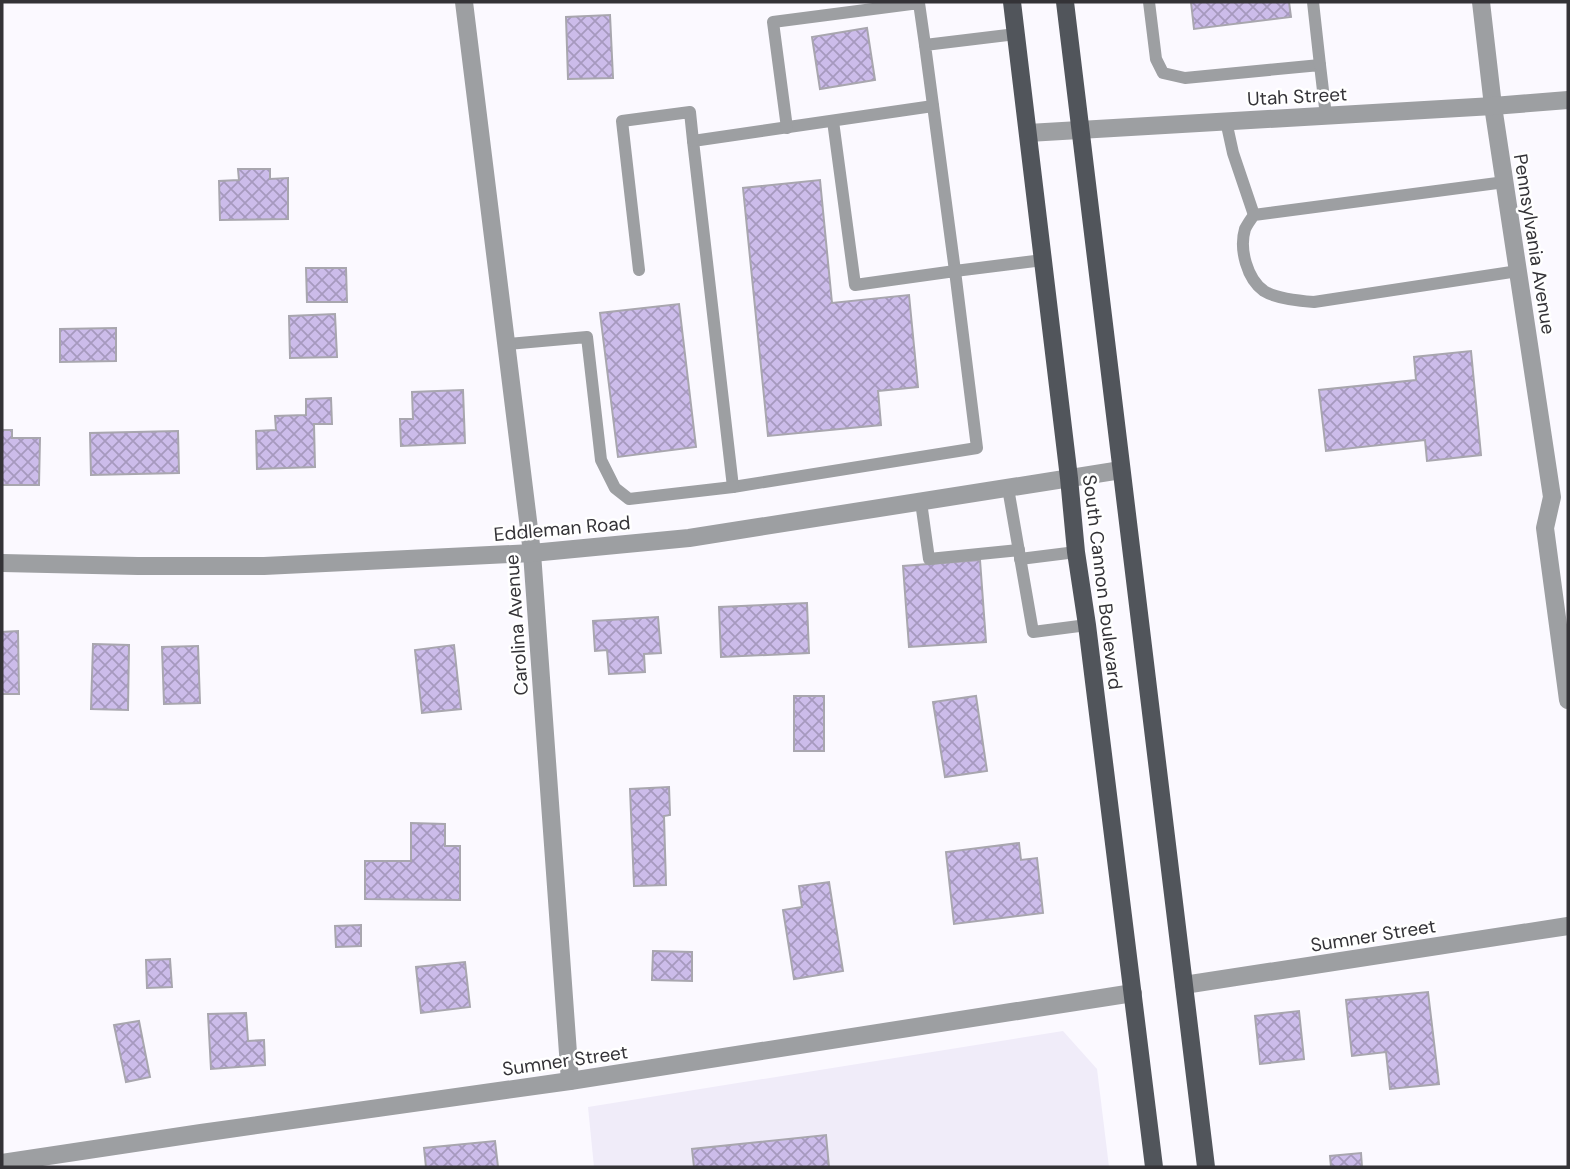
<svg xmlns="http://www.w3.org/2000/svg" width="1570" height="1169" font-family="'DM Sans',sans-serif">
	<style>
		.built { fill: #f0ecf9 }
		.building { fill: url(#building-cross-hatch); stroke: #a8a6ae; stroke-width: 2 }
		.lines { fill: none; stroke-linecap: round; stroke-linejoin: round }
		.lane { stroke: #9d9fa2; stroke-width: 12 }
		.street { stroke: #9d9fa2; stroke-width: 18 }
		.primary { stroke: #51555b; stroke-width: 18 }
		.labels { text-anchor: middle; stroke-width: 5; stroke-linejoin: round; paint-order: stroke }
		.street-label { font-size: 19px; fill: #343337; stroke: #fff }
	</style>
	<defs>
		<pattern id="building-cross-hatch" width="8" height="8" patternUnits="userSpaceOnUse" patternTransform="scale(1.75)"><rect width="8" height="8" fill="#ccbcea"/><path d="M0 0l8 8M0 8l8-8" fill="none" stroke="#a699be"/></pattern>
	</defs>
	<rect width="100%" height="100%" fill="#fbf9ff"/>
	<!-- built -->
	<path class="built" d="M1063,1031L1097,1069L1109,1167H594L588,1107Z"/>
	<!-- building -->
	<g class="building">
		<path d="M1191,2H1289L1291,17L1194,29Z"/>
		<path d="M610,15L613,78L568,79L566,17Z"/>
		<path d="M867,28L875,80L820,89L812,37Z"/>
		<path d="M238,169H270V179L288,178V219L220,220L219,181L239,180Z"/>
		<path d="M820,180L832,303L909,295L918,387L878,391L881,425L768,436L743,188Z"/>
		<path d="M306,268H346L347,302H307Z"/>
		<path d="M679,304L696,447L618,457L600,313Z"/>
		<path d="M335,314L337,357L290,358L289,316Z"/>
		<path d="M116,328V361L60,362V329Z"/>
		<path d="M1471,351L1481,455L1427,461L1425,440L1326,451L1319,390L1416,380L1414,357Z"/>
		<path d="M463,390L465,443L401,446L400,419H413L412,392Z"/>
		<path d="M331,398L332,424H314L315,467L257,469L256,431L276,430L275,416L306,415V399Z"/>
		<path d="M2,430H12V438H40L39,485H2Z"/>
		<path d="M178,431L179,473L91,475L90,433Z"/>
		<path d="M980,560L986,642L909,647L903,566Z"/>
		<path d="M807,603L809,653L721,657L719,607Z"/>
		<path d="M658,617L661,653L644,654L645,672L609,674L607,650L595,651L593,621Z"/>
		<path d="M18,631L19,694H2V632Z"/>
		<path d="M93,644L129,645L128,710L91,709Z"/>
		<path d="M454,645L461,709L422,713L415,650Z"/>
		<path d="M198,646L200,703L164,704L162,647Z"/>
		<rect x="794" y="696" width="30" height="55"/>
		<path d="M976,696L987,771L945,777L933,702Z"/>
		<path d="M669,787L670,815L664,816L666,885L634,886L630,789Z"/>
		<path d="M411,823L445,824V846H460V900L365,899V861H411Z"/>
		<path d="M1019,843L1021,860L1037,858L1043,913L954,924L946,852Z"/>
		<path d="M829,882L843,971L794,979L783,910L802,907L799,886Z"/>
		<path d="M361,925V946L336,947L335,926Z"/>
		<path d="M653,951L692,952V981L652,980Z"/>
		<path d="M170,959L172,987L147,988L146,960Z"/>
		<path d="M465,962L470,1007L421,1013L416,967Z"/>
		<path d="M1428,992L1439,1084L1390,1089L1386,1052L1352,1056L1346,1000Z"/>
		<path d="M1299,1011L1304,1059L1260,1064L1255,1016Z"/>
		<path d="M246,1013L248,1041L264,1040L265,1065L211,1069L208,1014Z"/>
		<path d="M139,1021L150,1077L126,1082L114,1025Z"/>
		<path d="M826,1135L829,1167H694L692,1149Z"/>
		<path d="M495,1141L498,1167H426L424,1148Z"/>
		<path d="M1361,1153L1362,1167H1331L1330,1156Z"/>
	</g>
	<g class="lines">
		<!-- lane -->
		<g class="lane">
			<path d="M1149,2L1156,59L1163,73L1185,78L1320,65L1326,116"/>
			<path d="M1313,2L1320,65"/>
			<path d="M1016,34L925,45L955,271L1043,260"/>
			<path d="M833,121L855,285L955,271L977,448L733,487L693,141L933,106"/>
			<path d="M1226,121L1233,153L1254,215"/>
			<path d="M787,128L773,22L919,3L925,45"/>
			<path d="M1505,182L1254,215C1251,219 1247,225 1245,229C1239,249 1247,279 1264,291C1275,298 1301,301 1314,302L1518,271"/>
			<path d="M639,270L622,121L690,112L693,141"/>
			<path d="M507,344L587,337L601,460L615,488L629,499L733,487"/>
			<path d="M1008,488L1033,632L1087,625"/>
			<path d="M921,502L929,559L1019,550"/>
			<path d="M1020,559L1076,552"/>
		</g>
		<!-- street -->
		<g class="street">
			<path d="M464,2L532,553L570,1081"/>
			<path d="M1481,2L1493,106L1552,497L1545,528L1568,700"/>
			<path d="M1028,133L1493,106L1568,100"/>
			<path d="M2,563L138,566H264L532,553L689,538L1121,470"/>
			<path d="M1184,985L1568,926"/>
			<path d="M2,1163L201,1133L570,1081L1133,993"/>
		</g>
		<!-- primary -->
		<g class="primary">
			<path d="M1012,2L1069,478L1076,552L1087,625L1154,1167"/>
			<path d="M1065,2L1206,1167"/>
		</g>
	</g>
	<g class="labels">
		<!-- street labels -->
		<g class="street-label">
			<text transform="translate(1297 96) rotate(-3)" y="7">Utah Street</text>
			<text transform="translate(1535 244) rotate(81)" y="7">Pennsylvania Avenue</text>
			<text transform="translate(562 528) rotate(-5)" y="7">Eddleman Road</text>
			<text transform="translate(1103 582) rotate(83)" y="7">South Cannon Boulevard</text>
			<text transform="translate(516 625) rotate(-94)" y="7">Carolina Avenue</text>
			<text transform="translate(1373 935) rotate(-9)" y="7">Sumner Street</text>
			<text transform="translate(565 1060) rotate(-8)" y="7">Sumner Street</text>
		</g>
	</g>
	<!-- border -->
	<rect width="1570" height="1169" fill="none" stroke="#343337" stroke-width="7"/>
</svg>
